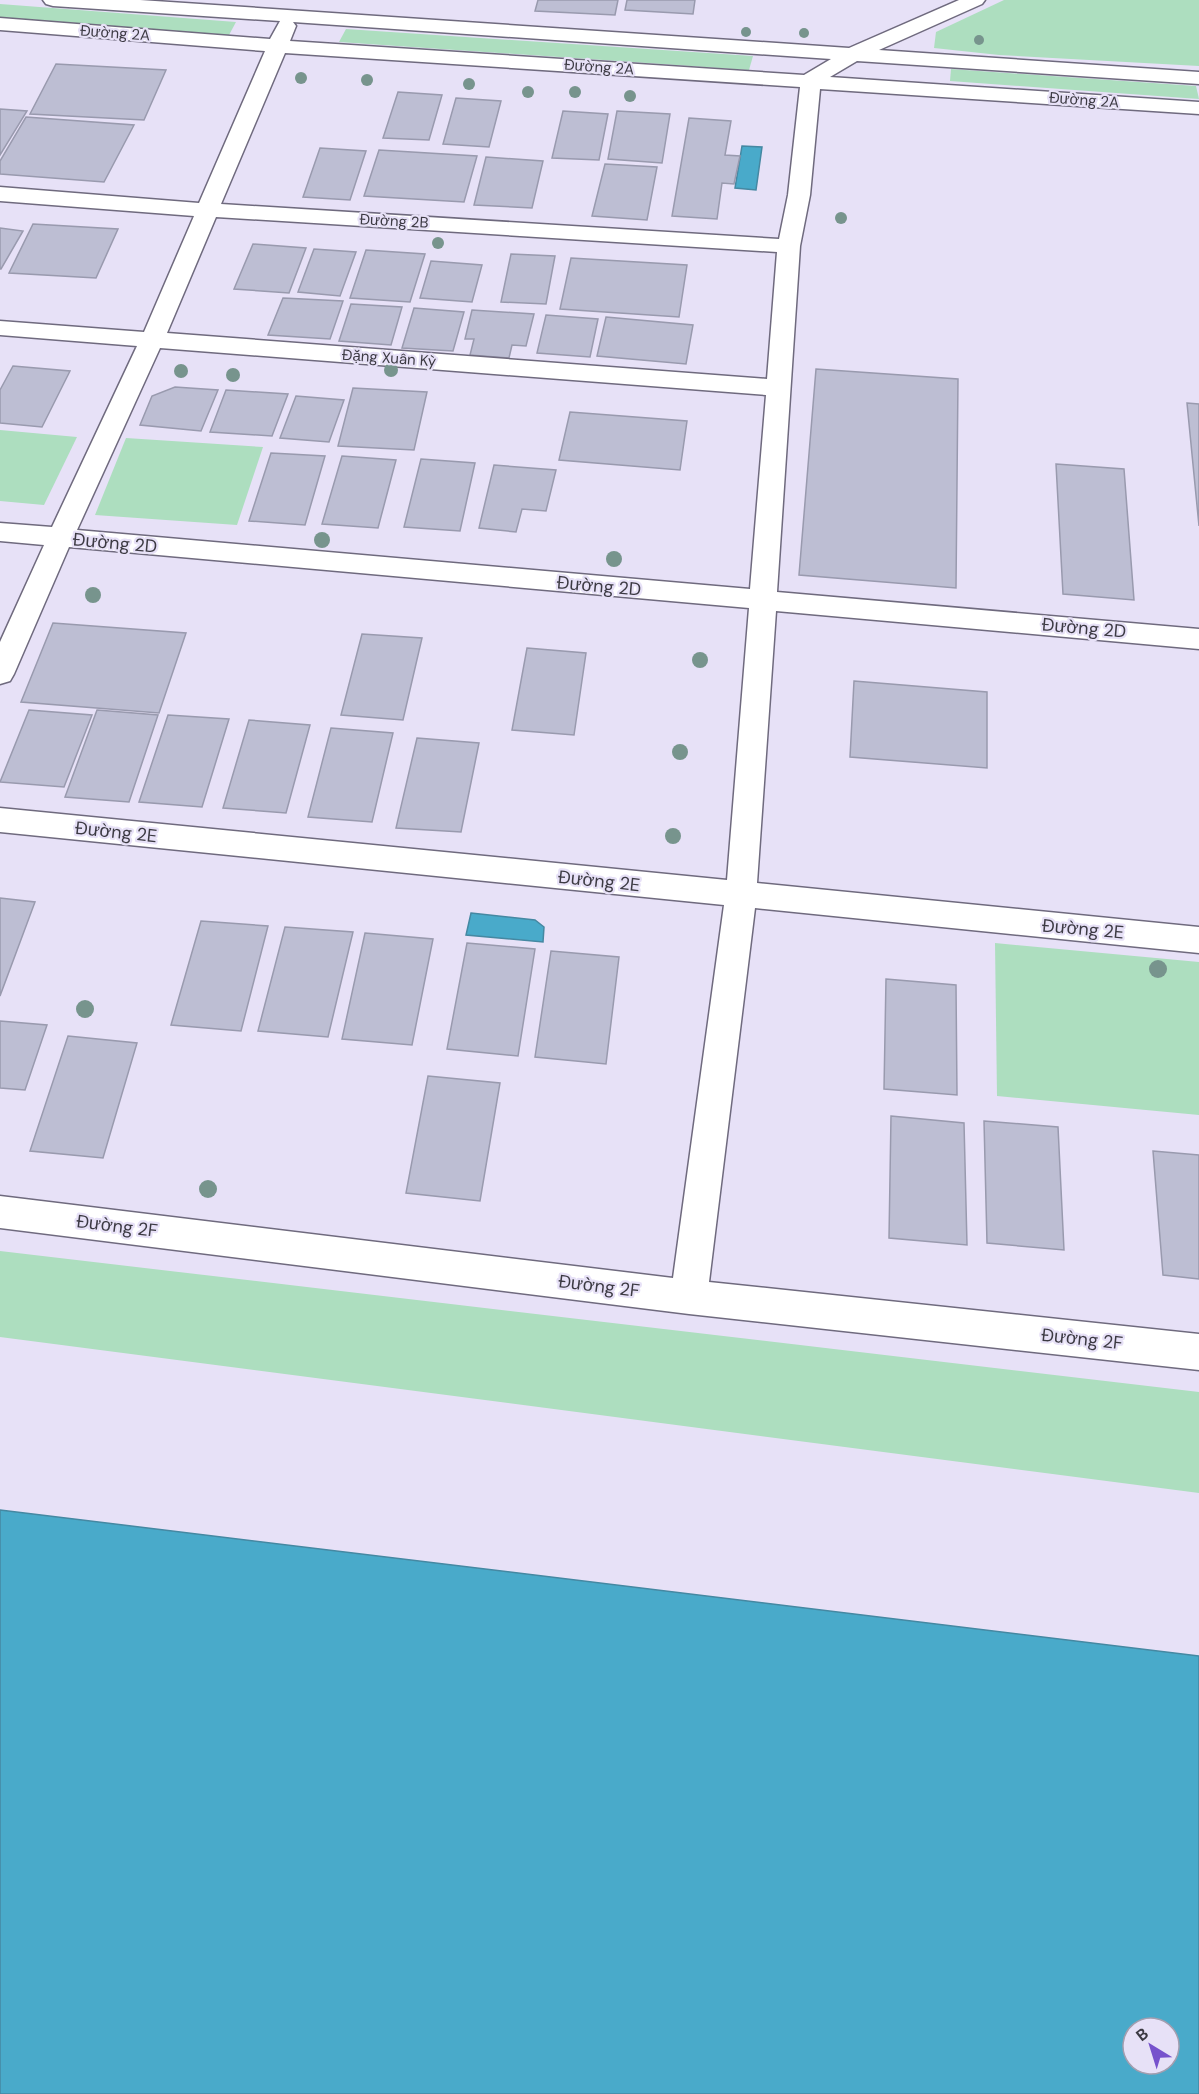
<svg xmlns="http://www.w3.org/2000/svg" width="1199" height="2094" font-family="'DM Sans',sans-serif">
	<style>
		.green { fill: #addebf }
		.water { fill: #49aaca; stroke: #4588a2; stroke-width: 1.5; fill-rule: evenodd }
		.building { fill: #bdbed3; stroke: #999aae; stroke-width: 1.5 }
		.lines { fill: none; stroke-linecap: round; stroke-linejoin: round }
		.minor-casing { stroke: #6f6a7e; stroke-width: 3 }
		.minor { fill: #fff; fill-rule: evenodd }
		.tree { fill: #77948d }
		.labels { text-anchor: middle; stroke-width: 4.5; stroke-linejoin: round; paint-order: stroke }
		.far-street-label { font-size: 15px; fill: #3c3a43; stroke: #e7e1f7 }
		.street-label { font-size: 18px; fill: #3c3a43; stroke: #e7e1f7 }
	</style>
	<rect width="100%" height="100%" fill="#e7e1f7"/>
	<!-- green -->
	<g class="green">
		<path d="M1004,0H1199V66L999,55L934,48L936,32Z"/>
		<path d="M0,4L236,22L229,35L0,17Z"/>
		<path d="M346,29L753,56L749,70L339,42Z"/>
		<path d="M951,69L1196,86L1199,99L950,81Z"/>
		<path d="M0,430L77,437L44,505L0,501Z"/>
		<path d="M126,438L263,447L237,525L95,515Z"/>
		<path d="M995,943L1199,962V1115L997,1096Z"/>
		<path d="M0,1251L1199,1392V1493L0,1337Z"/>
	</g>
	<!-- water -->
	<g class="water">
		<path d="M742,146L762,147L756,190L735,188Z"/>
		<path d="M471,913L535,920L544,927L543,942L466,935Z"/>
		<path d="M0,1510L1199,1656V2094H0ZM1133,2028H1169V2064H1133Z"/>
	</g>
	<!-- building -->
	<g class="building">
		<path d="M538,0H618L615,15L535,11Z"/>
		<path d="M627,0H695L693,14L625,10Z"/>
		<path d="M56,64L166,70L144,120L30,114Z"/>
		<path d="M398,92L442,95L429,140L383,138Z"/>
		<path d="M456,98L501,101L489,147L443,144Z"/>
		<path d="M0,109L27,111L0,155Z"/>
		<path d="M563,111L608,114L599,160L552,158Z"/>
		<path d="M617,111L670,114L662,163L608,159Z"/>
		<path d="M26,117L134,125L104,182L0,174V161Z"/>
		<path d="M689,118L731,121L725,155L740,156L734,184L722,183L717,219L672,216Z"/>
		<path d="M320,148L366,151L350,200L303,197Z"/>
		<path d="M379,150L477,156L464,202L364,196Z"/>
		<path d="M486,157L543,161L532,208L474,205Z"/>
		<path d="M605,164L657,167L647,220L592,216Z"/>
		<path d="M33,224L118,229L96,278L9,273Z"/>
		<path d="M0,228L23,231L1,269H0Z"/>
		<path d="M253,244L306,248L289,293L234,289Z"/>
		<path d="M314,249L356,252L340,296L298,292Z"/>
		<path d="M366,250L425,254L410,302L350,298Z"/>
		<path d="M511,254L555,256L546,304L501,302Z"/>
		<path d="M571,258L687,265L679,317L560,309Z"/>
		<path d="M431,261L482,265L472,302L420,298Z"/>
		<path d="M283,298L343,301L330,339L268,335Z"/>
		<path d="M351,304L402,307L391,345L339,341Z"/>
		<path d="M414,308L464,312L453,351L402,348Z"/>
		<path d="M472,310L534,314L526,346L512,345L509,358L470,355L474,339H465Z"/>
		<path d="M546,315L598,319L590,357L537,353Z"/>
		<path d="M606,317L693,325L686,364L597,356Z"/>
		<path d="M13,366L70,371L42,427L0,423V390Z"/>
		<path d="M816,369L958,379L956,588L799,575Z"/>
		<path d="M175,387L218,390L201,431L140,425L152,396Z"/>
		<path d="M353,388L427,392L414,450L338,446Z"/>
		<path d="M226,390L288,394L272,436L210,432Z"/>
		<path d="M296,396L344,400L329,442L280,438Z"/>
		<path d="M1187,403L1199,404V526Z"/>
		<path d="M570,412L687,421L680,470L559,460Z"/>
		<path d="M271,453L325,456L305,525L249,521Z"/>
		<path d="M342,456L396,460L378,528L322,524Z"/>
		<path d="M421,459L475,463L460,531L404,527Z"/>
		<path d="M1056,464L1124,469L1134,600L1063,594Z"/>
		<path d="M494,465L556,470L546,511L522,509L516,532L479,528Z"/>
		<path d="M53,623L186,633L159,713L21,702Z"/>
		<path d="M362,634L422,638L403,720L341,715Z"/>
		<path d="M527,648L586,653L574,735L512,730Z"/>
		<path d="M854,681L987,692V768L850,757Z"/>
		<path d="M29,710L92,715L64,787L0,782Z"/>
		<path d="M97,710L158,715L129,802L65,797Z"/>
		<path d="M168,715L229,719L202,807L139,802Z"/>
		<path d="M249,720L310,725L286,813L223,808Z"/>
		<path d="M331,728L393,733L372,822L308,817Z"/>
		<path d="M417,738L479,743L461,832L396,828Z"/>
		<path d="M0,898L35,902L0,996Z"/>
		<path d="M201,921L268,926L241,1031L171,1025Z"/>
		<path d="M285,927L353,932L328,1037L258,1031Z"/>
		<path d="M365,933L433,939L412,1045L342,1039Z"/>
		<path d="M467,943L535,949L518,1056L447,1049Z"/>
		<path d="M551,951L619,957L606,1064L535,1057Z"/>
		<path d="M886,979L956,985L957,1095L884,1089Z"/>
		<path d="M0,1021L47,1025L25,1090L0,1088Z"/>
		<path d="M68,1036L137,1043L103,1158L30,1151Z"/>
		<path d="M428,1076L500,1083L480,1201L406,1193Z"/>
		<path d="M891,1116L964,1123L967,1245L889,1238Z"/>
		<path d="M984,1121L1058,1127L1064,1250L987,1243Z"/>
		<path d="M1153,1151L1199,1155V1279L1163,1275Z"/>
	</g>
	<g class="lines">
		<!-- minor casing -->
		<g class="minor-casing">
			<path id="minor" d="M43,0H140L849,48L959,0H985L982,4L879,50L1199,72V84L857,61L830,77L1199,102V114L820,89L810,195L800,246L777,592L1199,629V649L776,611L757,883L1199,927V953L755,908L709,1282L1199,1334V1370L689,1314L0,1228V1196L673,1278L724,905L0,832V808L727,880L749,608L69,547L14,674L10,681L0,684V642L44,545L0,541V523L52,527L137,346L0,335V321L144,332L194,216L0,201V187L199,203L265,51L0,30V18L270,39L280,21L53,6L46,4ZM293,22L831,59L804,75L290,41L296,26ZM285,53L800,87L788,195L779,239L221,204ZM216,217L777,252L767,379L167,333ZM160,348L766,395L750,589L77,530Z"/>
		</g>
		<!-- minor -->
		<use href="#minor" class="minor"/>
	</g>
	<!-- trees -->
	<g class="tree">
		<circle cx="746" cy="32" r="5"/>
		<circle cx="804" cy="33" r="5"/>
		<circle cx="979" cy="40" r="5"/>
		<circle cx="301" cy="78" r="6"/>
		<circle cx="367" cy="80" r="6"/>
		<circle cx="469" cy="84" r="6"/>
		<circle cx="528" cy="92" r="6"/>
		<circle cx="575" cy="92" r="6"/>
		<circle cx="630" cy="96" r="6"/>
		<circle cx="841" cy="218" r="6"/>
		<circle cx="438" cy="243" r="6"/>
		<circle cx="391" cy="370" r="7"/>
		<circle cx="181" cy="371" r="7"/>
		<circle cx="233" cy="375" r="7"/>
		<circle cx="322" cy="540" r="8"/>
		<circle cx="614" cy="559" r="8"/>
		<circle cx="93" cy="595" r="8"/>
		<circle cx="700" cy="660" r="8"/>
		<circle cx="680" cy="752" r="8"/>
		<circle cx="673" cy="836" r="8"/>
		<circle cx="1158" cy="969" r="9"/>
		<circle cx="85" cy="1009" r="9"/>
		<circle cx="208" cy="1189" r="9"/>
	</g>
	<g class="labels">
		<!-- far-street labels -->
		<g class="far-street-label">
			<text transform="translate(115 33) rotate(4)" y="5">Đường 2A</text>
			<text transform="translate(599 67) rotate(4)" y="5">Đường 2A</text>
			<text transform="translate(1084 100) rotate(4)" y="5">Đường 2A</text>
			<text transform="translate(394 221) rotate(3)" y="5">Đường 2B</text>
			<text transform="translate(389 358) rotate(4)" y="5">Đặng Xuân Kỳ</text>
		</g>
		<!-- street labels -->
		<g class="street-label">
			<text transform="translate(115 543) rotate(5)" y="6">Đường 2D</text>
			<text transform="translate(599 586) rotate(5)" y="6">Đường 2D</text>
			<text transform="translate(1084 628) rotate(5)" y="6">Đường 2D</text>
			<text transform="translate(116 832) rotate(6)" y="6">Đường 2E</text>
			<text transform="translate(599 881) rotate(6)" y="6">Đường 2E</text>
			<text transform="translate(1083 929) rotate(5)" y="6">Đường 2E</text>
			<text transform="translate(117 1226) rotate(7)" y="6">Đường 2F</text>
			<text transform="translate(599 1286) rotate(7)" y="6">Đường 2F</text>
			<text transform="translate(1082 1339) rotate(6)" y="6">Đường 2F</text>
		</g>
	</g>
	<!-- north arrow -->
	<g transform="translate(1151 2046) rotate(322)"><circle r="28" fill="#e7e1f7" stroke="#a39eaf" stroke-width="1.5"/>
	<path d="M0-4.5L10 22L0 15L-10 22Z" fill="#7652cc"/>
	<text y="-9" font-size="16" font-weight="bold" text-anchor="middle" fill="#3c3a43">B</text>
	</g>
</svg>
